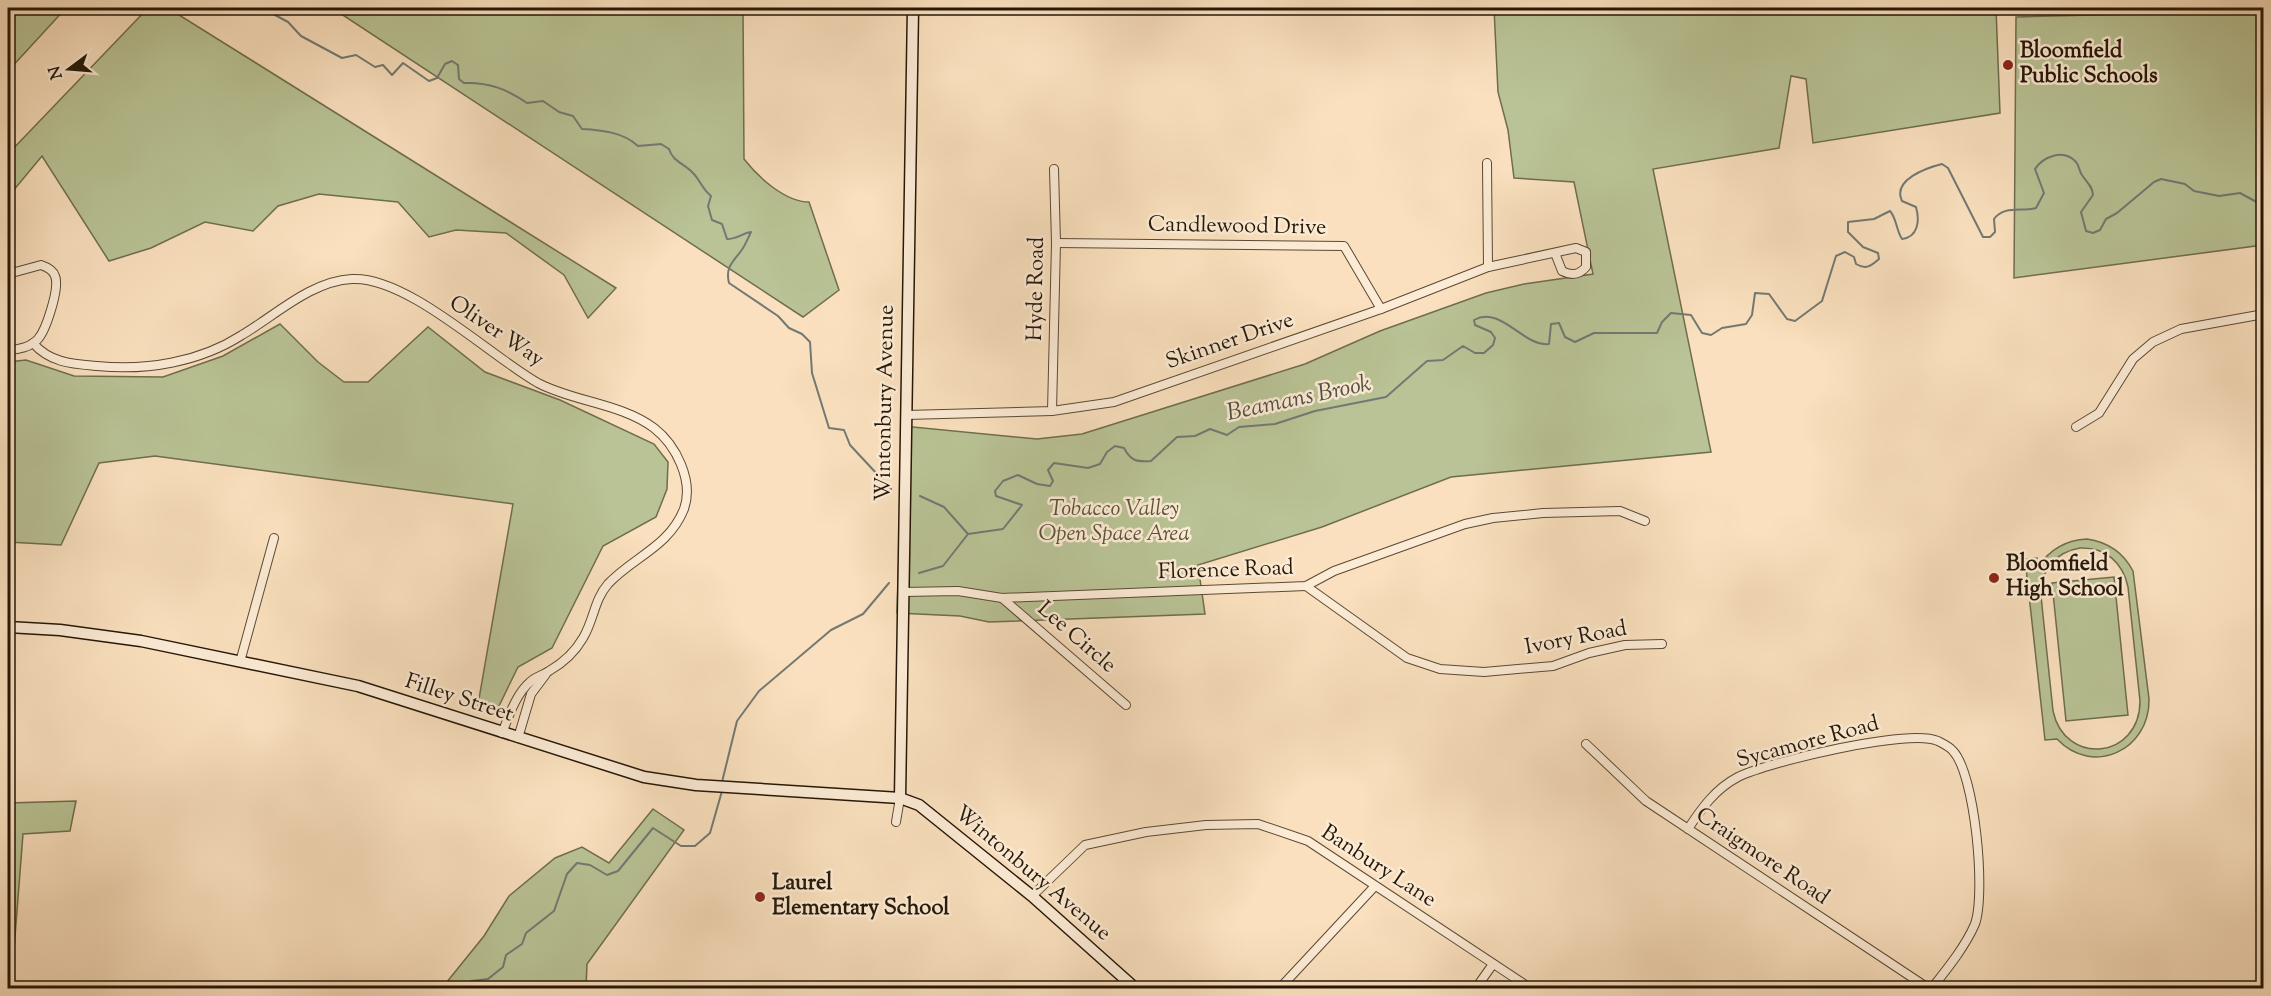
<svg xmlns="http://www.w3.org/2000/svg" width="2271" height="996" viewBox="0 0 2271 996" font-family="'Sorts Mill Goudy',serif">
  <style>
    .green { fill: #b9c395; stroke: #6f6d4e; stroke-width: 1.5; fill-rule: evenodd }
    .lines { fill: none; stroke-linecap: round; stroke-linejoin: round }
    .stream { stroke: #727974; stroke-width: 2 }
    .street-casing { stroke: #5a4935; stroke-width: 10 }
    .secondary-casing { stroke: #251707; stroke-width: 13 }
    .street { stroke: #fcebd5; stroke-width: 8 }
    .secondary { stroke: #fcebd5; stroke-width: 10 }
    .poi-dot { fill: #8f2418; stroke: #fcebd5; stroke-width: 2 }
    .labels { text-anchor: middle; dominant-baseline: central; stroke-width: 5; stroke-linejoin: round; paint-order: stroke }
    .poi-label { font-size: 22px; font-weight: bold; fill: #251707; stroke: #fcebd5; text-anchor: start }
    .street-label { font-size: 22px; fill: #251707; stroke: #fcebd5 }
    .park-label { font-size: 22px; font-style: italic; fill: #595339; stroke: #fcebd5 }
    .water-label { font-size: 24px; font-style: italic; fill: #525047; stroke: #fcebd5 }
  </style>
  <rect width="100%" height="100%" fill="#fae0be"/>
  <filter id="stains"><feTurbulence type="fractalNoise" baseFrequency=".00333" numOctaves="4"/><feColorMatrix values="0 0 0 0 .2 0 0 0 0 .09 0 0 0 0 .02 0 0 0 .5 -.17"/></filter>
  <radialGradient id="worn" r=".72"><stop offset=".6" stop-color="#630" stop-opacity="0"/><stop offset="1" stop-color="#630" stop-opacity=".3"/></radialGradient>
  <!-- green -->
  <g class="green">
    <polygon points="8,8 66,8 8,71"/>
    <polygon points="148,8 168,8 616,288 588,318 564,275 506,233 456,230 429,237 398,202 319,194 278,206 253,231 205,222 151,248 109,261 42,156 8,197 8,154"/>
    <path d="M332 8H743L744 159C758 177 785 202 809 202L839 290 803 317Z"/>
    <polygon points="1494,8 1996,8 2000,113 1813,143 1806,79 1791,76 1779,148 1653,169 1711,452 1451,477 1322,527 1198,565 1205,614 989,622 960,616 897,613 903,426 1037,439 1082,434 1305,364 1380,331 1486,293 1524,284 1593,274 1574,182 1514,178 1508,130 1498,92"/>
    <polygon points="2263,11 2263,245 2014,278 2016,17"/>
    <polygon points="280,324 318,362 344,382 368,382 428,327 485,372 560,400 654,444 668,462 667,489 656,517 603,546 552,648 518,667 494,716 477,710 513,504 155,456 99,463 61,545 8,542 8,362 26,360 74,376 163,377 223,356"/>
    <path d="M2087 539C2108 542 2123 552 2133 571L2149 699C2150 750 2093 777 2057 739L2045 740 2025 559 2037 558 2038 567C2050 549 2066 540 2087 539ZM2080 548C2106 547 2123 563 2128 587L2140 701C2140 759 2065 767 2053 711L2041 596C2040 571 2055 552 2080 548Z"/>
    <polygon points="2114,577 2128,715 2066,721 2052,583"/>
    <polygon points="76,801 70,831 23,834 11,988 8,988 8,803"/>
    <polygon points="653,809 684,830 587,964 586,988 442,988 484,936 509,896 555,858 582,847 609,863"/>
  </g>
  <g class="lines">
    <!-- stream -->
    <g class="stream">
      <path d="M262 8 288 22 301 36 342 58 356 55 375 67 383 65 392 75 403 63 429 81 437 78 445 64 452 61 458 65 459 79 464 83C488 82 507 89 527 103L543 101 559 112 573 116 582 129C601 130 623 132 638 146L661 144 669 149C673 162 684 163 693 173 700 180 702 189 711 196L708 206 712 220 722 224 727 239C738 239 742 233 751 232 748 238 745 246 741 251 733 262 725 267 729 283L778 316 789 328 802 334 810 342 812 373 829 428 844 430 850 445 891 489"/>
      <polyline points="920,496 944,507 968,534"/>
      <path d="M919 573 943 566 968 534 1003 529 1022 505 996 496 995 491 1003 481 1018 475 1037 484 1050 486 1053 481 1048 470 1054 463 1088 468 1100 464 1107 452 1115 446 1124 448C1131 461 1136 462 1151 461L1177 437 1195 436 1210 429 1227 435 1239 427 1275 424 1315 411 1386 397 1427 361 1443 360 1463 346 1475 353H1484L1493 345 1495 338 1491 332 1475 325 1474 320C1501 305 1523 347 1549 344L1551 324 1559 323 1565 337 1575 342 1594 333H1657L1662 322 1671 313 1691 315 1702 333 1711 335 1722 328 1746 324 1752 315 1755 293 1769 294 1787 319 1795 321 1822 301 1836 256 1845 252 1854 257 1856 264C1866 270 1871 266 1879 259L1878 253 1863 247 1848 232V222L1874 219 1890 211C1897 219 1896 230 1902 239 1918 237 1920 221 1916 207L1902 201C1892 180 1926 168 1942 164L1948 168 1983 237H1990L1995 232 1994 219C2004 205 2022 212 2036 208L2044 193 2035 169C2043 157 2063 148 2076 162 2079 165 2079 171 2082 175 2087 183 2092 185 2093 195L2081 212 2086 231 2093 233 2100 230 2106 219 2117 213 2154 182 2161 179 2185 184 2194 191 2219 196 2240 193 2264 206"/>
      <polyline points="722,782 737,721 759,691 831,630 863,614 889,583"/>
      <polyline points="472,988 471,981 488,979 503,967 506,955 522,944 526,933 554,911 567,874 577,863 590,865 607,875 618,871 653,828 681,846 695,846 710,833 722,791"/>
    </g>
    <!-- street casing -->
    <g class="street-casing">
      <g id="street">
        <polyline points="1487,163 1488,267"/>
        <polyline points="1056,243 1344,246 1381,309"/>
        <path d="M8 274 41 265C47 267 53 270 55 276 60 288 46 330 38 339 31 347 17 350 8 350"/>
        <path d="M33 343C50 363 73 364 97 366 147 371 200 362 242 335 276 315 311 281 352 279 407 276 489 355 538 383 574 402 620 403 654 428 676 445 694 481 684 509 669 547 633 557 608 584 594 600 594 620 583 638 575 652 563 663 549 671 543 675 535 677 530 682 516 694 509 716 502 733"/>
        <polyline points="1052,411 1056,243 1054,169"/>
        <path d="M906 415 1052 411 1114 402 1381 309 1488 267 1576 248 1586 252V267C1579 275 1572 276 1562 271L1555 253"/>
        <polyline points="2076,427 2099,413 2133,359 2153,342 2181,329 2264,314"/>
        <polyline points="1306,586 1407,658 1440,669 1484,672 1553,666 1589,653 1625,645 1662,644"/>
        <polyline points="903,592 958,591 1002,598 1306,586 1334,571 1465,524 1493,518 1543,513 1620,511 1645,521"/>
        <polyline points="1002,598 1126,705"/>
        <polyline points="240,662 274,538"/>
        <polyline points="518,738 531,694 546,674"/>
        <polyline points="1586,744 1646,801 1928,988"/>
        <polyline points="896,822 900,798"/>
        <path d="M1688 829C1701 809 1715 789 1738 777 1768 762 1909 728 1938 741 1942 743 1950 747 1953 751 1975 774 1986 893 1975 924 1965 947 1947 969 1932 988"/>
        <polyline points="1032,896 1085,845 1146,832 1206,825 1258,824 1308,841 1530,988"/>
        <polyline points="1280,988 1375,886"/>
        <polyline points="1476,988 1493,964"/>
      </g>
    </g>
    <!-- secondary casing -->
    <g class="secondary-casing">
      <g id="secondary">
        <polyline points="8,627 60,630 141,641 358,686 644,777 696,785 900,798 919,805 1032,896 1135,988"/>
        <polyline points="900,798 913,8"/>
      </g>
    </g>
    <!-- street -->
    <use href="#street" class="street"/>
    <!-- secondary -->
    <use href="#secondary" class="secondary"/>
  </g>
  <!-- markers -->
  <g class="poi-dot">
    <circle cx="2008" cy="65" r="6"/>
    <circle cx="1994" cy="578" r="6"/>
    <circle cx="760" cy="897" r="6"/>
  </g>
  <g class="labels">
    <!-- poi labels -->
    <g class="poi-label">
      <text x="2020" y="52">Bloomfield<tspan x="2020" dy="25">Public Schools</tspan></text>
      <text x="2006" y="565">Bloomfield<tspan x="2006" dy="25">High School</tspan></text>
      <text x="772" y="884">Laurel<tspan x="772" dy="25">Elementary School</tspan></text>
    </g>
    <!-- street labels -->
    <g class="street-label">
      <text transform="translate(1237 227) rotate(1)">Candlewood Drive</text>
      <text transform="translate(1037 289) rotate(-89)">Hyde Road</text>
      <text transform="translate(496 332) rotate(34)">Oliver Way</text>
      <text transform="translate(1230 342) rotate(-19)">Skinner Drive</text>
      <text transform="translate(886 403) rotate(-89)">Wintonbury Avenue</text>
      <text transform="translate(1226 571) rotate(-2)">Florence Road</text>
      <text transform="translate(1076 638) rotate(41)">Lee Circle</text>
      <text transform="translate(1576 639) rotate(-11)">Ivory Road</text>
      <text transform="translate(459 699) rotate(18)">Filley Street</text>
      <text transform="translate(1808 743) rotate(-15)">Sycamore Road</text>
      <text transform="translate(1762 857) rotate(34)">Craigmore Road</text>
      <text transform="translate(1378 867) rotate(33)">Banbury Lane</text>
      <text transform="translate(1032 874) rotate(40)">Wintonbury Avenue</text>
    </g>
    <!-- park labels -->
    <g class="park-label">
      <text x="1114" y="510">Tobacco Valley<tspan x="1114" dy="25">Open Space Area</tspan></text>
    </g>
    <!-- water labels -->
    <g class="water-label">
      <text transform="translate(1299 399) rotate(-12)">Beamans Brook</text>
    </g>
  </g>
  <!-- margin -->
  <rect width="2271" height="996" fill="none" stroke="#fae0be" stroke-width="30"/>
  <rect x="9" y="9" width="2253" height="978" fill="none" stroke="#251707" stroke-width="3"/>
  <rect x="15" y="15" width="2241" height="966" fill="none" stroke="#251707" stroke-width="1.5"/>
  <!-- north arrow -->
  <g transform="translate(69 69) rotate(254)" stroke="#fcebd5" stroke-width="4.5" paint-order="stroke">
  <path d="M0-4.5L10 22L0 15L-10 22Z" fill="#251707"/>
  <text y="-9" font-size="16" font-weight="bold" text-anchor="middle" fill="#251707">N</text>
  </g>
  <rect width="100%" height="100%" filter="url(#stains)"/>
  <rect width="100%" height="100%" fill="url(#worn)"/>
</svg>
